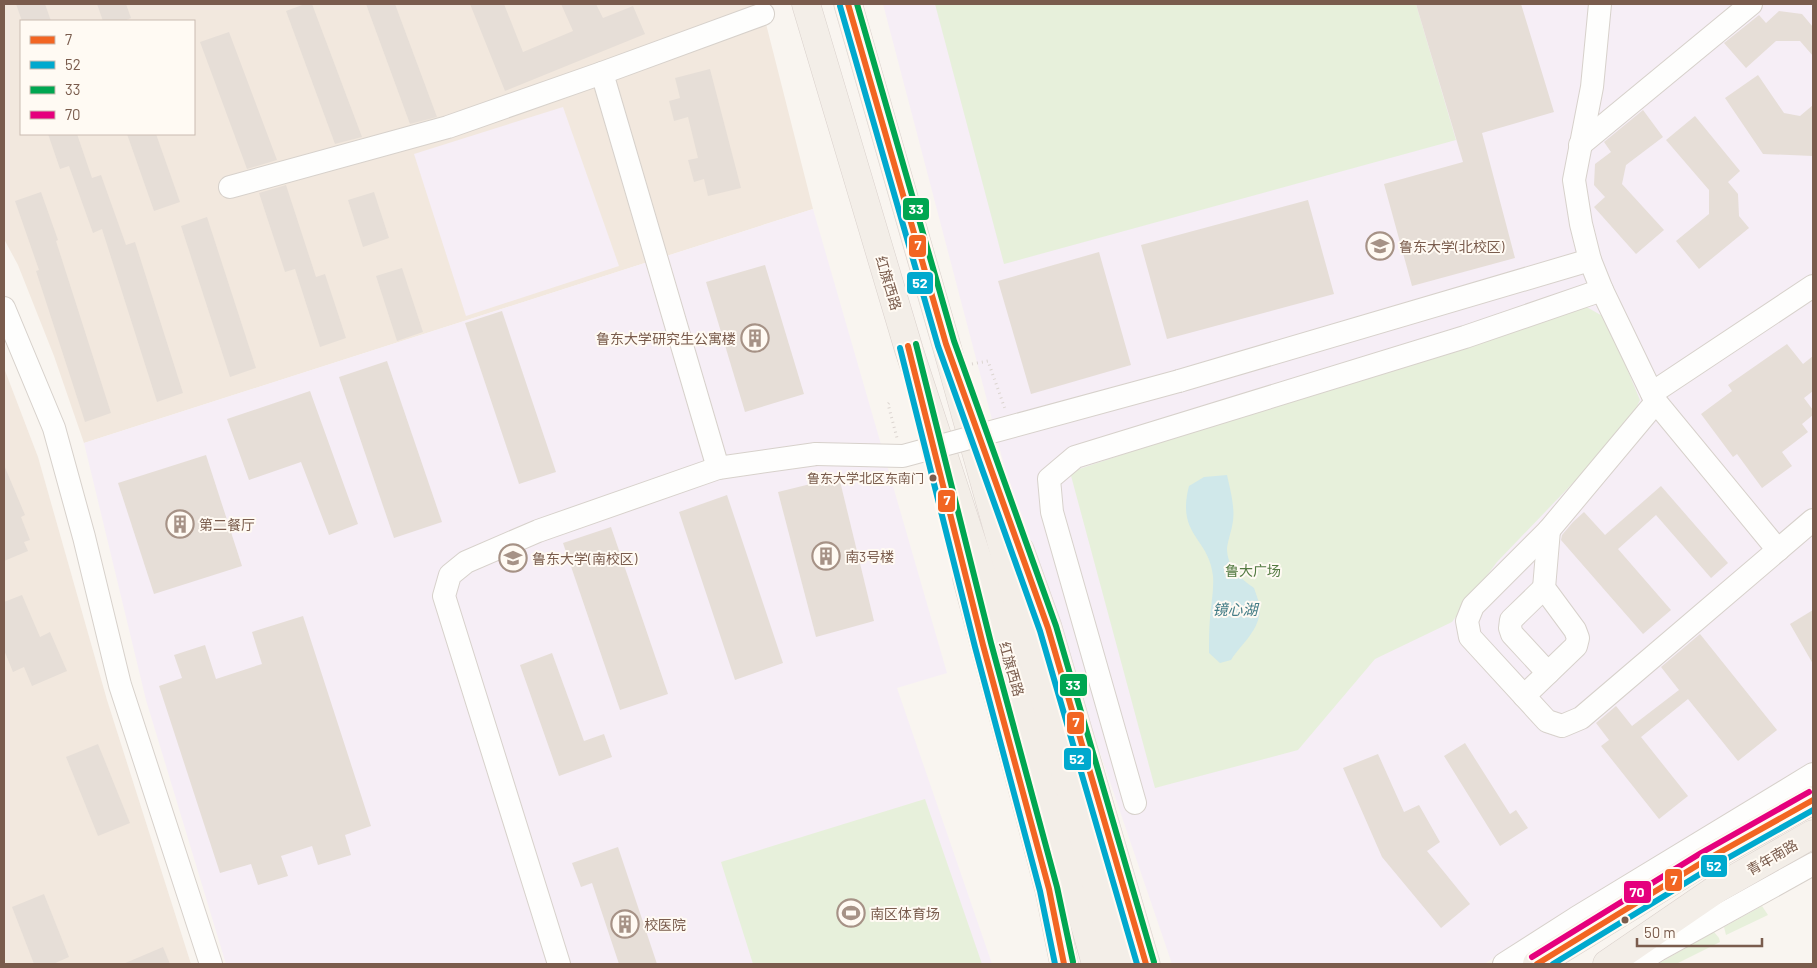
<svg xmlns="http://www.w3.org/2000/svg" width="1817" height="968" viewBox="0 0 1817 968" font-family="Barlow,'Noto Sans SC',sans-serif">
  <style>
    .residential { fill: #f2e8de; fill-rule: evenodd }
    .education { fill: #f6eef6 }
    .green { fill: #e7f0db }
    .water { fill: #d0e8ea }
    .building { fill: #e6ded7 }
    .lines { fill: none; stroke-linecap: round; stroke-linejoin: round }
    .minor-casing { stroke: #d7d1cb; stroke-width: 24 }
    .major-casing { stroke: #dad1cc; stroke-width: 29 }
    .path { stroke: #dcd5d0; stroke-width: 3; stroke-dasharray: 1 4; stroke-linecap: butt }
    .minor { stroke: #fefefd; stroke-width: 22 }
    .major { stroke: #f3eee8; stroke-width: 28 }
    .minor-bridge-casing { stroke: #d7d1cb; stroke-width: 24; stroke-linecap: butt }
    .minor-bridge { stroke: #fefefd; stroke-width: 22 }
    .bus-1-casing { stroke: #fffaf3; stroke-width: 10 }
    .bus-2-casing { stroke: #fffaf3; stroke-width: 10 }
    .bus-3-casing { stroke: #fffaf3; stroke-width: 10 }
    .bus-4-casing { stroke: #fffaf3; stroke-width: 10 }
    .bus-1 { stroke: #f26522; stroke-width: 6 }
    .bus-2 { stroke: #00a9ce; stroke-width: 6 }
    .bus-3 { stroke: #00a651; stroke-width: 6 }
    .bus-4 { stroke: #e5007d; stroke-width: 6 }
    .bus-dot { fill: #7a5c4d; stroke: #fffaf3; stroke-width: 2 }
    .labels { text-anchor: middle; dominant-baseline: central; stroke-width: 4; stroke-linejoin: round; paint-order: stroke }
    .bus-label { font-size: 13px; fill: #7a5c4d; stroke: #fffaf3; text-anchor: end }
    .poi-label { font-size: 14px; fill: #7a5c4d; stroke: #fffaf3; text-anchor: start }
    .street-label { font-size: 14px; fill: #7a5c4d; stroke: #fffaf3 }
    .park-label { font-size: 14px; fill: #537a41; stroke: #fffaf3 }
    .water-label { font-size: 15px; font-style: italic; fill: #437c86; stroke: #fffaf3 }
    .line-badge { stroke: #fffaf3; stroke-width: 2 }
    .badge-label { font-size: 14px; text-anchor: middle; font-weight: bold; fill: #fff }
  </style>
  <rect width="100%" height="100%" fill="#f9f5f0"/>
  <!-- residential -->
  <g class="residential">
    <path d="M4 4H761L813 209 84 443 54 356 18 265 4 239ZM21 21H194V134H21Z"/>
    <polygon points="4,368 38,457 107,700 191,964 4,964"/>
  </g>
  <!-- education -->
  <g class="education">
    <polygon points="883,4 1813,4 1813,766 1636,868 1484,964 1172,964 1010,488"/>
    <polygon points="563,107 619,266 466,316 414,154"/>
    <polygon points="813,209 947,673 897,688 992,964 226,964 146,700 84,443"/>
  </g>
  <!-- green -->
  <g class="green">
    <polygon points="935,4 1416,4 1456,140 1004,264"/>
    <polygon points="1583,305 1606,318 1640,400 1632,417 1596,459 1497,562 1452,622 1375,659 1298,750 1155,788 1070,472 1567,307"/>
    <polygon points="925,799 982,964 753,964 721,862"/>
    <polygon points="1762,906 1768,915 1726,935 1724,927"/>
    <polygon points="1714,932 1719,938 1720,942 1676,964 1658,964"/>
  </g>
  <!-- water -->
  <path class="water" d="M1227 475C1230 489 1235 506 1233 521 1232 530 1228 539 1227 548 1227 567 1240 578 1254 588 1256 594 1259 601 1260 608 1260 630 1242 643 1231 660L1220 663 1209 653C1209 641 1209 630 1210 618 1211 605 1214 590 1213 576 1209 537 1176 536 1189 486L1204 477Z"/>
  <!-- building -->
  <g class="building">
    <polygon points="16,4 45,4 51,21 22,21"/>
    <polygon points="97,4 126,4 131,18 124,21 103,21"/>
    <polygon points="305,4 312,4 362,137 335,144 286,11"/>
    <polygon points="366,4 395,4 437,117 410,124"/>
    <polygon points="470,4 504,4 523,52 573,31 561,4 596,4 603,18 633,6 645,34 505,91"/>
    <polygon points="1416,4 1521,4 1554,112 1482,133 1515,258 1412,286 1384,184 1463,162"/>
    <polygon points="1779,11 1802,14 1813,27 1813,56 1800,41 1776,41 1746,68 1724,43 1759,15 1766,23"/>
    <polygon points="229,32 277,160 247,169 200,42"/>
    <polygon points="710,69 741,188 708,196 704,179 694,182 688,160 698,158 688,117 674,121 669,101 680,98 675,78"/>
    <polygon points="1758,75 1784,113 1800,116 1813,105 1813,156 1763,154 1725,98"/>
    <polygon points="1643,110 1663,137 1626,165 1622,184 1664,230 1636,254 1594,207 1605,197 1594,185 1595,164 1611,152 1604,142"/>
    <polygon points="1695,116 1740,171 1728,182 1738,194 1739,216 1749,228 1699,269 1676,241 1709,214 1709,190 1666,140"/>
    <polygon points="48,134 77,134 92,178 101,175 126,245 135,242 183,393 157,402 102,229 93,233 69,166 60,169"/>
    <polygon points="127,134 156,134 180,202 154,211"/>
    <polygon points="286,185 316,277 325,274 346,338 320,347 295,269 285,272 259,193"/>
    <polygon points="41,192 58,240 56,241 111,413 85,422 36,271 39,270 15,201"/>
    <polygon points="374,192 389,238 363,247 348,200"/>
    <polygon points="1308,200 1334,294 1167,339 1141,245"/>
    <polygon points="207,217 256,368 230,377 181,226"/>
    <polygon points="1099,252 1131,365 1031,394 998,281"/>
    <polygon points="765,265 804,394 745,412 706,282"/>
    <polygon points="402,268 423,332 397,341 376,276"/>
    <polygon points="502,311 556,472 519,484 465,323"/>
    <polygon points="1787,344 1803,364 1813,356 1813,391 1804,398 1813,410 1813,415 1802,424 1808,432 1782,452 1792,466 1762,488 1737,454 1733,457 1701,414 1732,391 1728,385"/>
    <polygon points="387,361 442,522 394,538 339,377"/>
    <polygon points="310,391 358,524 329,535 301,462 249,480 227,419"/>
    <polygon points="206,455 242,566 154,594 118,483"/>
    <polygon points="4,465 25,515 21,517 30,540 24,542 28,551 4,561"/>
    <polygon points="839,477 874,621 816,637 778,492"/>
    <polygon points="1661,486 1728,563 1711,578 1656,515 1618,549 1671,610 1643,634 1561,540 1562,535 1573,522 1584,512 1605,535"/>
    <polygon points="727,495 783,663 735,680 679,512"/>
    <polygon points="611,527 668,694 620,710 563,543"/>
    <polygon points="22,595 40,637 50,632 67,671 32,686 24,667 13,672 4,650 4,602"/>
    <polygon points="1813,610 1813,664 1790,624"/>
    <polygon points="303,616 371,826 345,835 351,855 318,865 312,846 281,856 288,876 258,885 251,864 220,873 159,686 182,678 174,655 205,645 216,679 262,664 252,632"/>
    <polygon points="1700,634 1777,730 1738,761 1688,699 1641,737 1688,796 1659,819 1601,746 1609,740 1596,723 1616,706 1632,726 1679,690 1661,667"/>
    <polygon points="552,653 584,741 604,734 612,757 559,776 520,665"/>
    <polygon points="1465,743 1510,814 1516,810 1528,828 1500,846 1444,756"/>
    <polygon points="98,744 130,823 98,836 66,757"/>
    <polygon points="1378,754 1404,812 1419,805 1440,842 1427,851 1470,904 1441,928 1382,857 1343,768"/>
    <polygon points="618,847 657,964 619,964 592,883 581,887 572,863"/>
    <polygon points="44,894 69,957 53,964 34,964 12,907"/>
    <polygon points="163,947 170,964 123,964"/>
  </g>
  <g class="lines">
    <!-- minor casing -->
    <g class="minor-casing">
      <g id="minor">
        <polyline points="1600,4 1592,87 1574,180 1581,224 1590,260 1602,290 1656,402 1778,550"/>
        <polyline points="602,73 718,468"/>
        <polyline points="1580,145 1751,4"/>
        <polyline points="230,187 448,127 602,73 763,14"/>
        <polyline points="4,308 54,428 84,537 120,685 211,964"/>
        <polyline points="1179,381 1590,260"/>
        <polyline points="1652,393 1813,286"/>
        <polyline points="1656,402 1549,530 1473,606 1467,621 1470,637 1547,721 1562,726 1581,718 1813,520"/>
        <polyline points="1544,588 1511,620 1510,628 1512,634 1548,673"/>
        <polyline points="1524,696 1576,646 1578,638 1575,630 1544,588 1549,530"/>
        <polyline points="1135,803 1052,512 1049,479 1075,457 1465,337 1602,290"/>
        <polyline points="559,964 444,596 450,575 466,562 538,531 718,468 816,454"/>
        <polyline points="1504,964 1576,918 1813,774"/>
        <polyline points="1636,964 1658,950 1813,864"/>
      </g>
    </g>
    <!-- major casing -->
    <g class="major-casing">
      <g id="major">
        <polyline points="806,4 909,350 1005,643 1096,964"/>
        <polyline points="848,4 946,344 1119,964"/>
        <polyline points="1020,550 1048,628 1146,964"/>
        <polyline points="967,579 1049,889 1064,964"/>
        <polyline points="1537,964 1706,860 1813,800"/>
        <polyline points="1607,964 1718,888 1813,834"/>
      </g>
    </g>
    <!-- path -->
    <g class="path">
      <polyline points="972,364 988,361 1005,409"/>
      <polyline points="889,403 888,404 897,438"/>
    </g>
    <!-- minor -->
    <use href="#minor" class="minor"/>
    <!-- major -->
    <use href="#major" class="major"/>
    <!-- minor-bridge casing -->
    <g class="minor-bridge-casing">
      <polyline id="minor-bridge" points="816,454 903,456 1179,381"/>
    </g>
    <!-- minor-bridge -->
    <use href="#minor-bridge" class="minor-bridge"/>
    <!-- bus-1 casing -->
    <g class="bus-1-casing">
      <g id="bus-1">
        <polyline points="848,4 946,344 1048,628 1146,964"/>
        <polyline points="908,346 983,645 1049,889 1064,964"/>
        <polyline points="1537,964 1706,860 1813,800"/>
      </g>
    </g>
    <!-- bus-2 casing -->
    <g class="bus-2-casing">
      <g id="bus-2">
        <polyline points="840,6 938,346 1040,631 1137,964"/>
        <polyline points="900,348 975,647 1040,891 1055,964"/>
        <polyline points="1553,964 1710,868 1813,810"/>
      </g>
    </g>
    <!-- bus-3 casing -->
    <g class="bus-3-casing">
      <g id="bus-3">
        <polyline points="857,4 954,341 1056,626 1154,962"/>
        <polyline points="916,344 991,643 1057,887 1073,962"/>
      </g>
    </g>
    <!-- bus-4 casing -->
    <g class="bus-4-casing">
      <polyline id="bus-4" points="1532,957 1701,853 1809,792"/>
    </g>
    <!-- bus-1 -->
    <use href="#bus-1" class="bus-1"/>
    <!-- bus-2 -->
    <use href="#bus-2" class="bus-2"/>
    <!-- bus-3 -->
    <use href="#bus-3" class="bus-3"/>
    <!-- bus-4 -->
    <use href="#bus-4" class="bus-4"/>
  </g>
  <!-- icons -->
  <defs>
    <g id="university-ring" transform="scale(1.4375)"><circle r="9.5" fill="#fffaf3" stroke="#a69286" stroke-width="1.5"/><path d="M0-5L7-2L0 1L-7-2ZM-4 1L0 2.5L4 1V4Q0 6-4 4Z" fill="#a69286"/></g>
    <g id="building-ring" transform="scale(1.4375)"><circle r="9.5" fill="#fffaf3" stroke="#a69286" stroke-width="1.5"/><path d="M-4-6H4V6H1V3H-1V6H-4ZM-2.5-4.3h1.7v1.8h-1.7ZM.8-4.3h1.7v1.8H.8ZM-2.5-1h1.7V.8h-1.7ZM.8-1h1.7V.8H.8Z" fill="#a69286"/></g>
    <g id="stadium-ring" transform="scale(1.4375)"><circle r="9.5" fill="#fffaf3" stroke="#a69286" stroke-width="1.5"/><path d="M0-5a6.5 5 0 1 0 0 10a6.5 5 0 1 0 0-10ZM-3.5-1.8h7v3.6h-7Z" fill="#a69286"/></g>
  </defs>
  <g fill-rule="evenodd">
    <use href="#university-ring" x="1380" y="246"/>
    <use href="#building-ring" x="755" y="338"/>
    <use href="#building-ring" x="180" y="524"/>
    <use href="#building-ring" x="826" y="556"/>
    <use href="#university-ring" x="513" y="558"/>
    <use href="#stadium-ring" x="851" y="913"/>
    <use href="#building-ring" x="625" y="924"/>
  </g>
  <!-- markers -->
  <g class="bus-dot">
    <circle cx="933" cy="478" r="4.5"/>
    <circle cx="1625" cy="920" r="4.5"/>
  </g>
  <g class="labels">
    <!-- bus labels -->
    <g class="bus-label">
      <text x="924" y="478">鲁东大学北区东南门</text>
    </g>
    <!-- poi labels -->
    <g class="poi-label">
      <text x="1399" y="246">鲁东大学(北校区)</text>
      <text x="736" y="338" text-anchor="end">鲁东大学研究生公寓楼</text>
      <text x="199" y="524">第二餐厅</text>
      <text x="845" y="556">南3号楼</text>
      <text x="532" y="558">鲁东大学(南校区)</text>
      <text x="870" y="913">南区体育场</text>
      <text x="644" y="924">校医院</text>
    </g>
    <!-- street labels -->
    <g class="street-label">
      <text transform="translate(889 283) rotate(73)">红旗西路</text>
      <text transform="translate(1012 669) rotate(74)">红旗西路</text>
      <text transform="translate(1772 857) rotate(-30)">青年南路</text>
    </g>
    <!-- park labels -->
    <g class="park-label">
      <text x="1253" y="570">鲁大广场</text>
    </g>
    <!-- water labels -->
    <g class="water-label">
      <text x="1235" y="609">镜心湖</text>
    </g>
  </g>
  <g class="line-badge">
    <rect x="902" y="197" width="28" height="24" rx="5" fill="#00a651"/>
    <rect x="908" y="234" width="19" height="24" rx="5" fill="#f26522"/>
    <rect x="906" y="271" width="28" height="24" rx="5" fill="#00a9ce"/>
    <rect x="937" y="489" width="19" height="24" rx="5" fill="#f26522"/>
    <rect x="1059" y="673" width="29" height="24" rx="5" fill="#00a651"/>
    <rect x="1066" y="711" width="19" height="24" rx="5" fill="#f26522"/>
    <rect x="1063" y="747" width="29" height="24" rx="5" fill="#00a9ce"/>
    <rect x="1700" y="854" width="28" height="24" rx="5" fill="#00a9ce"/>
    <rect x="1664" y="868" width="19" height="24" rx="5" fill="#f26522"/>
    <rect x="1623" y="880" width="29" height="24" rx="5" fill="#e5007d"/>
  </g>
  <g class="badge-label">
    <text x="916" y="214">33</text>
    <text x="918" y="250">7</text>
    <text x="920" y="288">52</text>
    <text x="947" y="505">7</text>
    <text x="1073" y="690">33</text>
    <text x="1076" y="727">7</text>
    <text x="1077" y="764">52</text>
    <text x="1714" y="871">52</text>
    <text x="1674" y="885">7</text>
    <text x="1637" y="897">70</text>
  </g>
  <!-- border -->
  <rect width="1817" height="968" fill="none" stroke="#7a5c4d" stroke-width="10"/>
  <!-- legend -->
  <rect x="20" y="20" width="175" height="115" fill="#fffaf3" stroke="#cabbb1"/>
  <rect x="30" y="36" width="25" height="8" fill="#f26522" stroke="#cabbb1"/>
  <text x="65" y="45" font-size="15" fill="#7a5c4d">7</text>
  <rect x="30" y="61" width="25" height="8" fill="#00a9ce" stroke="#cabbb1"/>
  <text x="65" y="70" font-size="15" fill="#7a5c4d">52</text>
  <rect x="30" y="86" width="25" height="8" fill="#00a651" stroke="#cabbb1"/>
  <text x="65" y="95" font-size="15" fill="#7a5c4d">33</text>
  <rect x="30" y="111" width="25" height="8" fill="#e5007d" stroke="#cabbb1"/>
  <text x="65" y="120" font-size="15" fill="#7a5c4d">70</text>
  <!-- scale -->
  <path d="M1637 938v8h125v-8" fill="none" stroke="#7a5c4d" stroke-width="2.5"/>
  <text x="1644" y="938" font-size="15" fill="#7a5c4d" stroke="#fffaf3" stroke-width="4" paint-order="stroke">50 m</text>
</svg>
